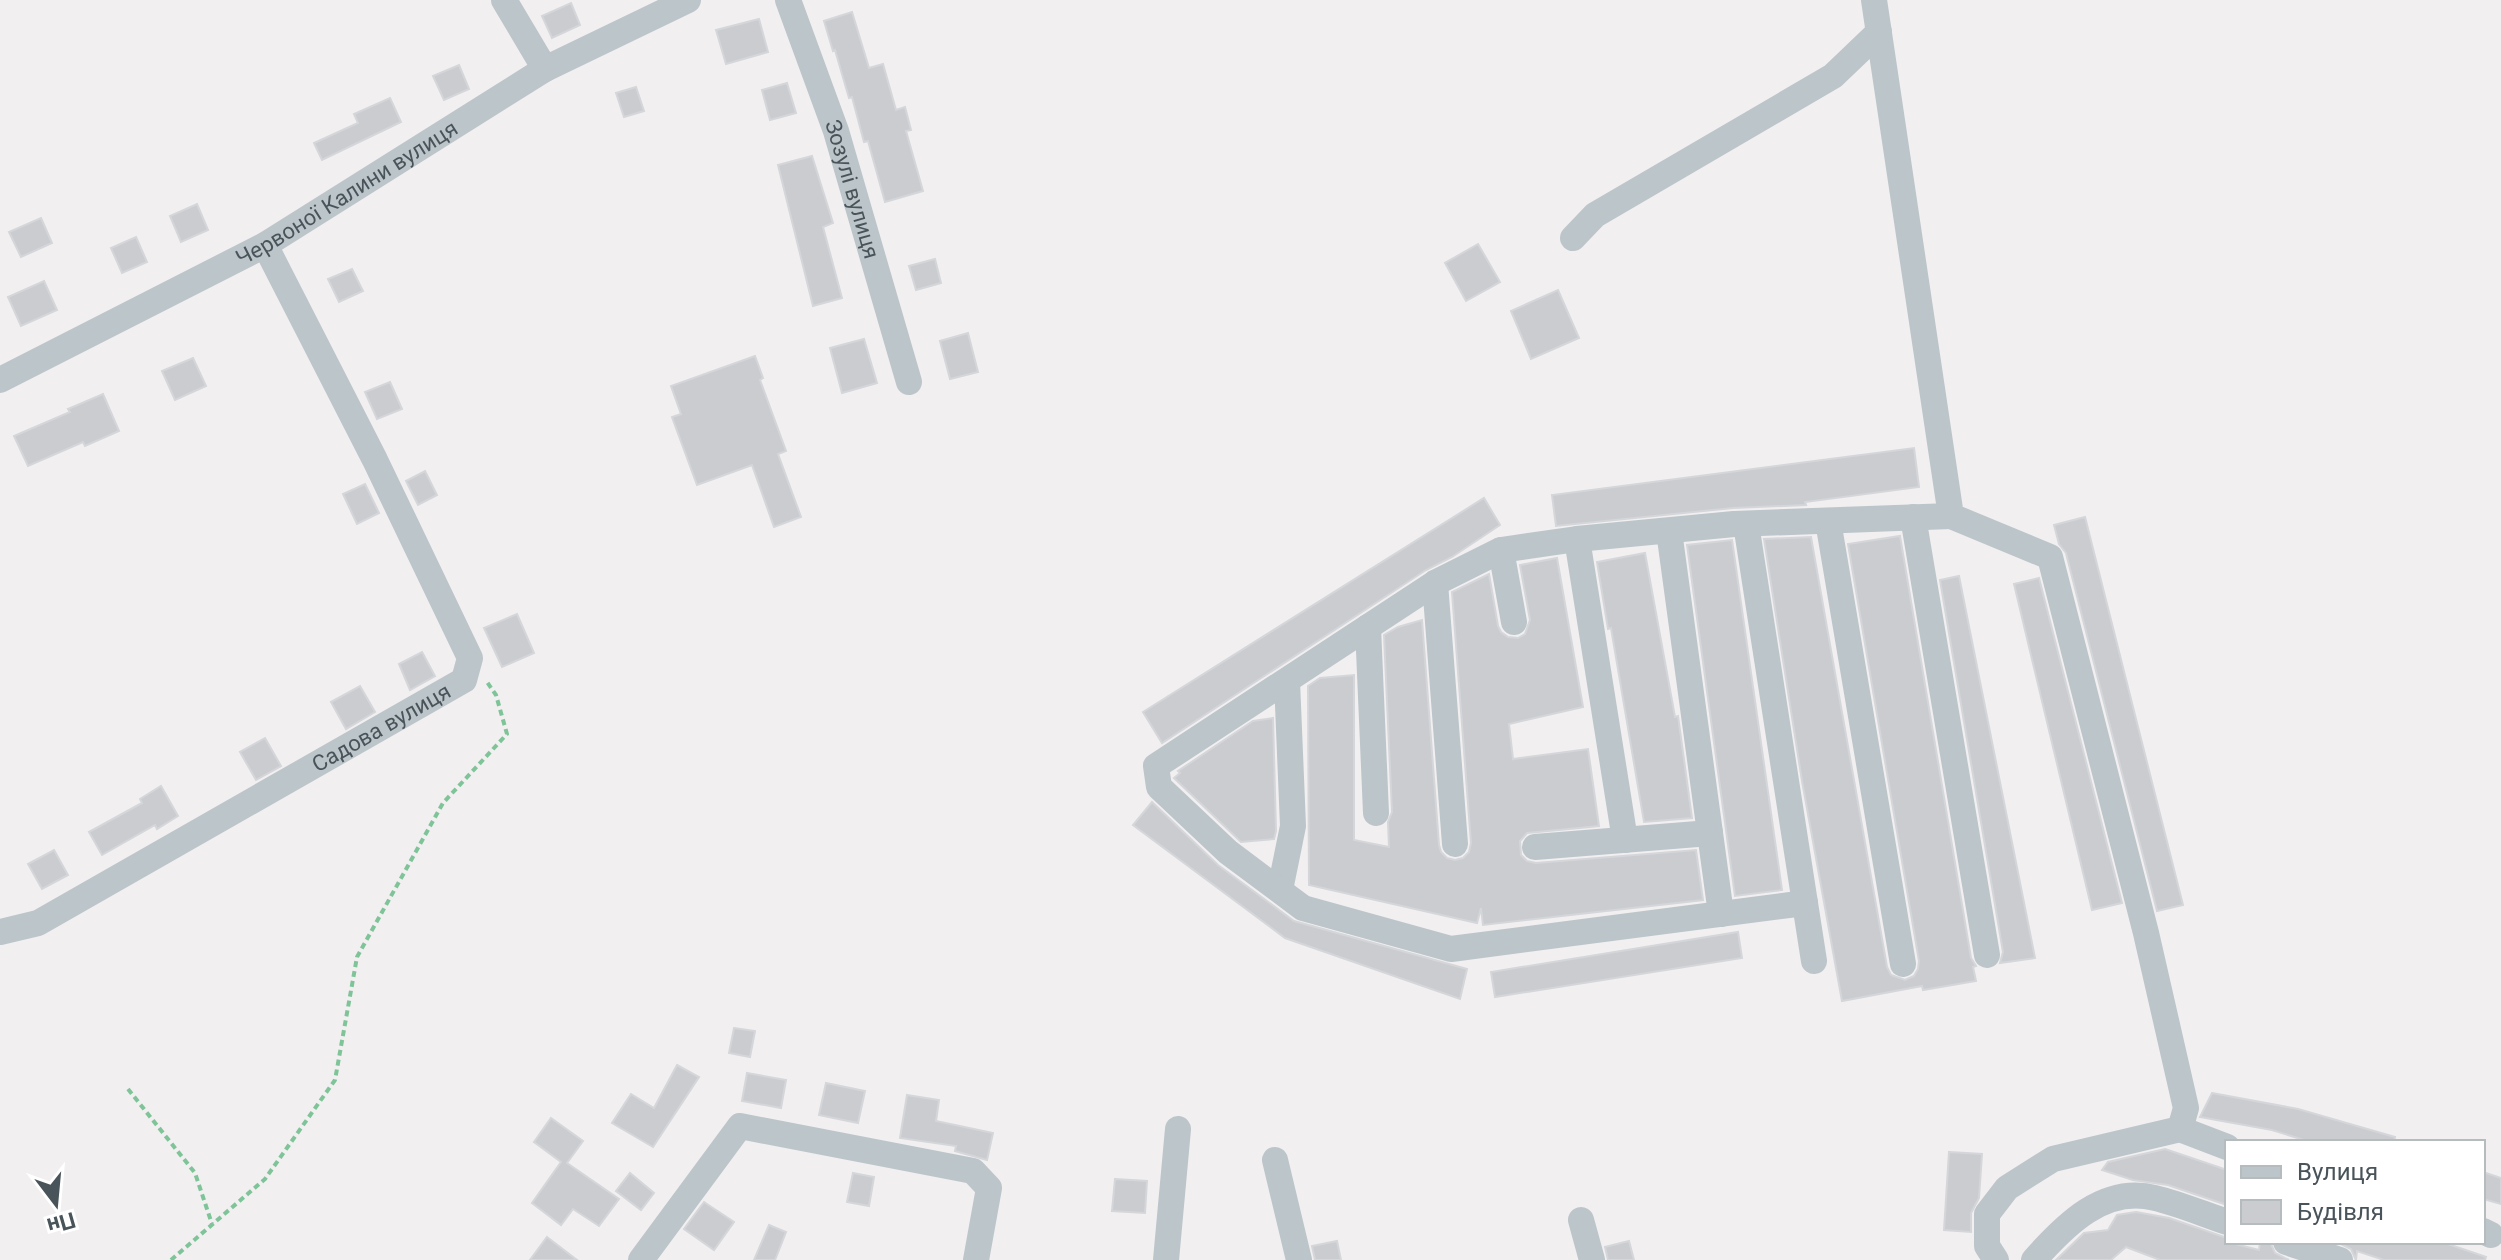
<svg xmlns="http://www.w3.org/2000/svg" width="2501" height="1260" viewBox="0 0 2501 1260" font-family="Roboto,sans-serif">
  <style>
    .building { fill: #caccd0; stroke: #d4d6da; stroke-width: 2 }
    .lines { fill: none; stroke-linecap: round; stroke-linejoin: round }
    .path { stroke: #7fc499; stroke-width: 4; stroke-dasharray: 6 4; stroke-linecap: butt }
    .minor { stroke: #bcc5ca; stroke-width: 26 }
    .labels { text-anchor: middle; dominant-baseline: central; stroke-width: 6; stroke-linejoin: round; paint-order: stroke }
    .street-label { font-size: 22px; fill: #49545a; stroke: #fff }
  </style>
  <rect width="100%" height="100%" fill="#f1eff0"/>
  <!-- building -->
  <g class="building">
    <polygon points="571,3 580,25 552,38 542,16"/>
    <polygon points="852,12 869,68 883,64 896,110 905,107 911,130 906,131 923,191 885,202 868,141 864,142 852,97 849,98 835,50 833,51 824,21"/>
    <polygon points="759,19 768,52 726,64 716,30"/>
    <polygon points="459,65 469,89 444,100 433,76"/>
    <polygon points="787,83 796,113 770,120 762,90"/>
    <polygon points="636,87 644,111 624,117 616,93"/>
    <polygon points="390,98 401,122 322,160 314,143 358,123 354,114"/>
    <polygon points="812,156 833,223 823,227 842,298 813,306 778,165"/>
    <polygon points="197,204 208,230 181,242 170,216"/>
    <polygon points="41,218 52,243 21,257 9,232"/>
    <polygon points="136,237 147,262 122,273 111,248"/>
    <polygon points="1478,244 1500,282 1466,301 1445,263"/>
    <polygon points="935,259 941,283 916,290 909,266"/>
    <polygon points="352,269 363,291 339,302 328,279"/>
    <polygon points="44,281 57,310 21,326 8,297"/>
    <polygon points="1558,290 1579,338 1531,359 1511,311"/>
    <polygon points="968,333 978,372 950,379 940,341"/>
    <polygon points="864,339 877,383 842,393 830,348"/>
    <polygon points="755,356 763,378 760,380 786,451 778,454 801,517 774,527 752,465 697,485 672,417 681,414 671,386"/>
    <polygon points="193,358 206,386 175,400 162,371"/>
    <polygon points="390,382 402,409 377,419 365,392"/>
    <polygon points="103,394 119,431 85,446 83,442 28,466 14,436 70,412 68,409"/>
    <polygon points="1914,448 1919,487 1805,502 1806,505 1733,508 1556,526 1552,495"/>
    <polygon points="425,471 437,495 418,505 406,481"/>
    <polygon points="365,484 379,513 357,524 343,494"/>
    <polygon points="1484,498 1500,525 1452,557 1426,570 1162,743 1143,712"/>
    <polygon points="2085,517 2183,905 2157,911 2066,553 2059,544 2054,525"/>
    <polygon points="1900,536 1971,958 1976,966 1973,967 1976,981 1923,990 1922,986 1842,1001 1802,781 1764,539 1811,537 1887,967 1891,975 1905,980 1914,976 1918,969 1919,961 1848,544"/>
    <polygon points="1732,540 1782,890 1735,896 1687,545"/>
    <polygon points="1645,553 1675,717 1678,716 1692,818 1644,822 1611,628 1608,629 1597,562"/>
    <polygon points="1557,558 1583,707 1509,724 1513,759 1588,749 1599,826 1527,833 1520,841 1521,855 1527,861 1536,863 1696,850 1703,900 1483,925 1481,908 1477,923 1309,885 1308,686 1320,678 1354,675 1354,840 1389,847 1388,822 1392,812 1384,635 1398,627 1422,620 1439,845 1441,852 1447,858 1455,860 1463,858 1469,852 1471,843 1452,592 1489,574 1498,626 1501,632 1508,637 1518,638 1525,634 1530,620 1520,565"/>
    <polygon points="1959,576 2035,958 2000,963 2003,952 1940,580"/>
    <polygon points="2039,578 2122,903 2092,910 2014,584"/>
    <polygon points="517,614 534,653 502,667 484,628"/>
    <polygon points="422,652 435,676 410,690 399,664"/>
    <polygon points="360,686 375,712 346,729 331,702"/>
    <polygon points="1273,718 1276,831 1274,839 1241,842 1174,778 1180,773 1178,771 1253,721"/>
    <polygon points="265,738 281,766 256,780 240,752"/>
    <polygon points="161,786 178,816 157,829 155,825 102,855 89,832 142,803 140,799"/>
    <polygon points="1152,802 1218,865 1294,921 1467,969 1460,999 1285,938 1133,825"/>
    <polygon points="54,850 68,875 42,889 28,864"/>
    <polygon points="1738,932 1742,958 1495,997 1491,972"/>
    <polygon points="734,1028 755,1031 750,1057 729,1053"/>
    <polygon points="677,1065 699,1077 653,1147 612,1123 631,1094 654,1108"/>
    <polygon points="747,1073 786,1080 781,1108 742,1101"/>
    <polygon points="826,1083 865,1091 858,1123 819,1115"/>
    <polygon points="2212,1093 2298,1109 2395,1137 2394,1142 2310,1142 2272,1130 2200,1117"/>
    <polygon points="907,1095 939,1100 936,1121 993,1133 987,1160 955,1151 956,1146 900,1138"/>
    <polygon points="551,1118 583,1141 567,1163 619,1199 599,1226 573,1209 561,1225 532,1203 561,1162 534,1142"/>
    <polygon points="2165,1149 2227,1170 2227,1205 2168,1185 2133,1180 2102,1170 2108,1162"/>
    <polygon points="1949,1152 1982,1154 1979,1198 1971,1213 1971,1232 1944,1230"/>
    <polygon points="2483,1172 2501,1178 2501,1204 2483,1199"/>
    <polygon points="630,1173 654,1193 641,1210 616,1191"/>
    <polygon points="853,1173 874,1177 869,1206 847,1202"/>
    <polygon points="1115,1179 1147,1181 1145,1213 1112,1211"/>
    <polygon points="704,1202 734,1222 714,1250 684,1229"/>
    <polygon points="2136,1212 2169,1218 2227,1238 2227,1242 2259,1250 2260,1242 2270,1242 2275,1253 2289,1260 2160,1260 2126,1247 2111,1260 2056,1260 2084,1233 2108,1230 2117,1215"/>
    <polygon points="769,1225 786,1232 775,1260 754,1260"/>
    <polygon points="547,1237 577,1260 530,1260"/>
    <polygon points="1337,1241 1341,1260 1315,1260 1312,1246"/>
    <polygon points="1629,1241 1634,1260 1608,1260 1605,1247"/>
    <polygon points="2337,1242 2442,1242 2486,1257 2485,1260 2384,1260 2357,1251 2356,1260 2351,1249"/>
  </g>
  <g class="lines">
    <!-- path -->
    <g class="path">
      <polyline points="128,1089 195,1173 212,1224"/>
      <polyline points="171,1260 265,1179 335,1080 357,957 443,803 507,734 496,695 487,682"/>
    </g>
    <!-- minor -->
    <g class="minor">
      <polyline points="504,0 545,69"/>
      <path id="s1" d="M788 0 836 131 909 382"/>
      <polyline points="1874,0 1951,516 2050,557 2146,933 2186,1108 2180,1129 2053,1159 2007,1188 1987,1214 1987,1246 1996,1260"/>
      <polyline points="1573,238 1595,215 1833,76 1879,32"/>
      <path id="s2" d="M0 380 265 245 545 69 688 0"/>
      <polyline points="1913,517 1987,955"/>
      <polyline points="1828,521 1903,964"/>
      <polyline points="1746,524 1814,961"/>
      <polyline points="1669,531 1721,914"/>
      <polyline points="1577,539 1625,840"/>
      <polyline points="1501,550 1514,622"/>
      <polyline points="1435,583 1455,844"/>
      <polyline points="1368,627 1376,813"/>
      <polyline points="1535,847 1710,833"/>
      <polyline points="1280,890 1293,826 1287,681"/>
      <polyline points="1805,903 1451,949 1303,908 1228,852 1159,787 1156,766 1435,583 1501,550 1577,539 1734,524 1951,516"/>
      <path id="s3" d="M0 932 38 923 464 680 470 658 375 460 265 245"/>
      <polyline points="2180,1129 2227,1147"/>
      <polyline points="1275,1160 1299,1260"/>
      <polyline points="1581,1220 1592,1260"/>
      <polyline points="2483,1231 2491,1235"/>
      <polyline points="2286,1242 2340,1260"/>
      <polyline points="641,1260 740,1126 973,1171 989,1188 976,1260"/>
      <polyline points="1166,1260 1178,1129"/>
      <path d="M2034 1260C2065 1225 2104 1185 2155 1198 2180 1204 2203 1214 2227 1222"/>
    </g>
  </g>
  <g class="labels">
    <!-- street labels -->
    <g class="street-label">
      <text stroke="none"><textPath href="#s1" startOffset="200">Зозулі вулиця</textPath></text>
      <text stroke="none"><textPath href="#s2" startOffset="394">Червоної Калини вулиця</textPath></text>
      <text stroke="none"><textPath href="#s3" startOffset="434">Садова вулиця</textPath></text>
    </g>
  </g>
  <!-- legend -->
  <rect x="2225" y="1140" width="260" height="104" fill="#ffffff" stroke="#b6bbbd" stroke-width="2"/>
  <rect x="2241" y="1166" width="40" height="12" fill="#bcc5ca" stroke="#b6bbbd" stroke-width="2"/>
  <text x="2297" y="1180" font-size="24" fill="#49545a">Вулиця</text>
  <rect x="2241" y="1200" width="40" height="24" fill="#caccd0" stroke="#b6bbbd" stroke-width="2"/>
  <text x="2297" y="1220" font-size="24" fill="#49545a">Будівля</text>
  <!-- north arrow -->
  <g transform="translate(56 1204) rotate(164)" stroke="#ffffff" stroke-width="6" paint-order="stroke">
  <path d="M0-6L14 30L0 20L-14 30Z" fill="#49545a"/>
  <text y="-12" font-size="22" font-weight="bold" text-anchor="middle" fill="#49545a">Пн</text>
  </g>
</svg>
